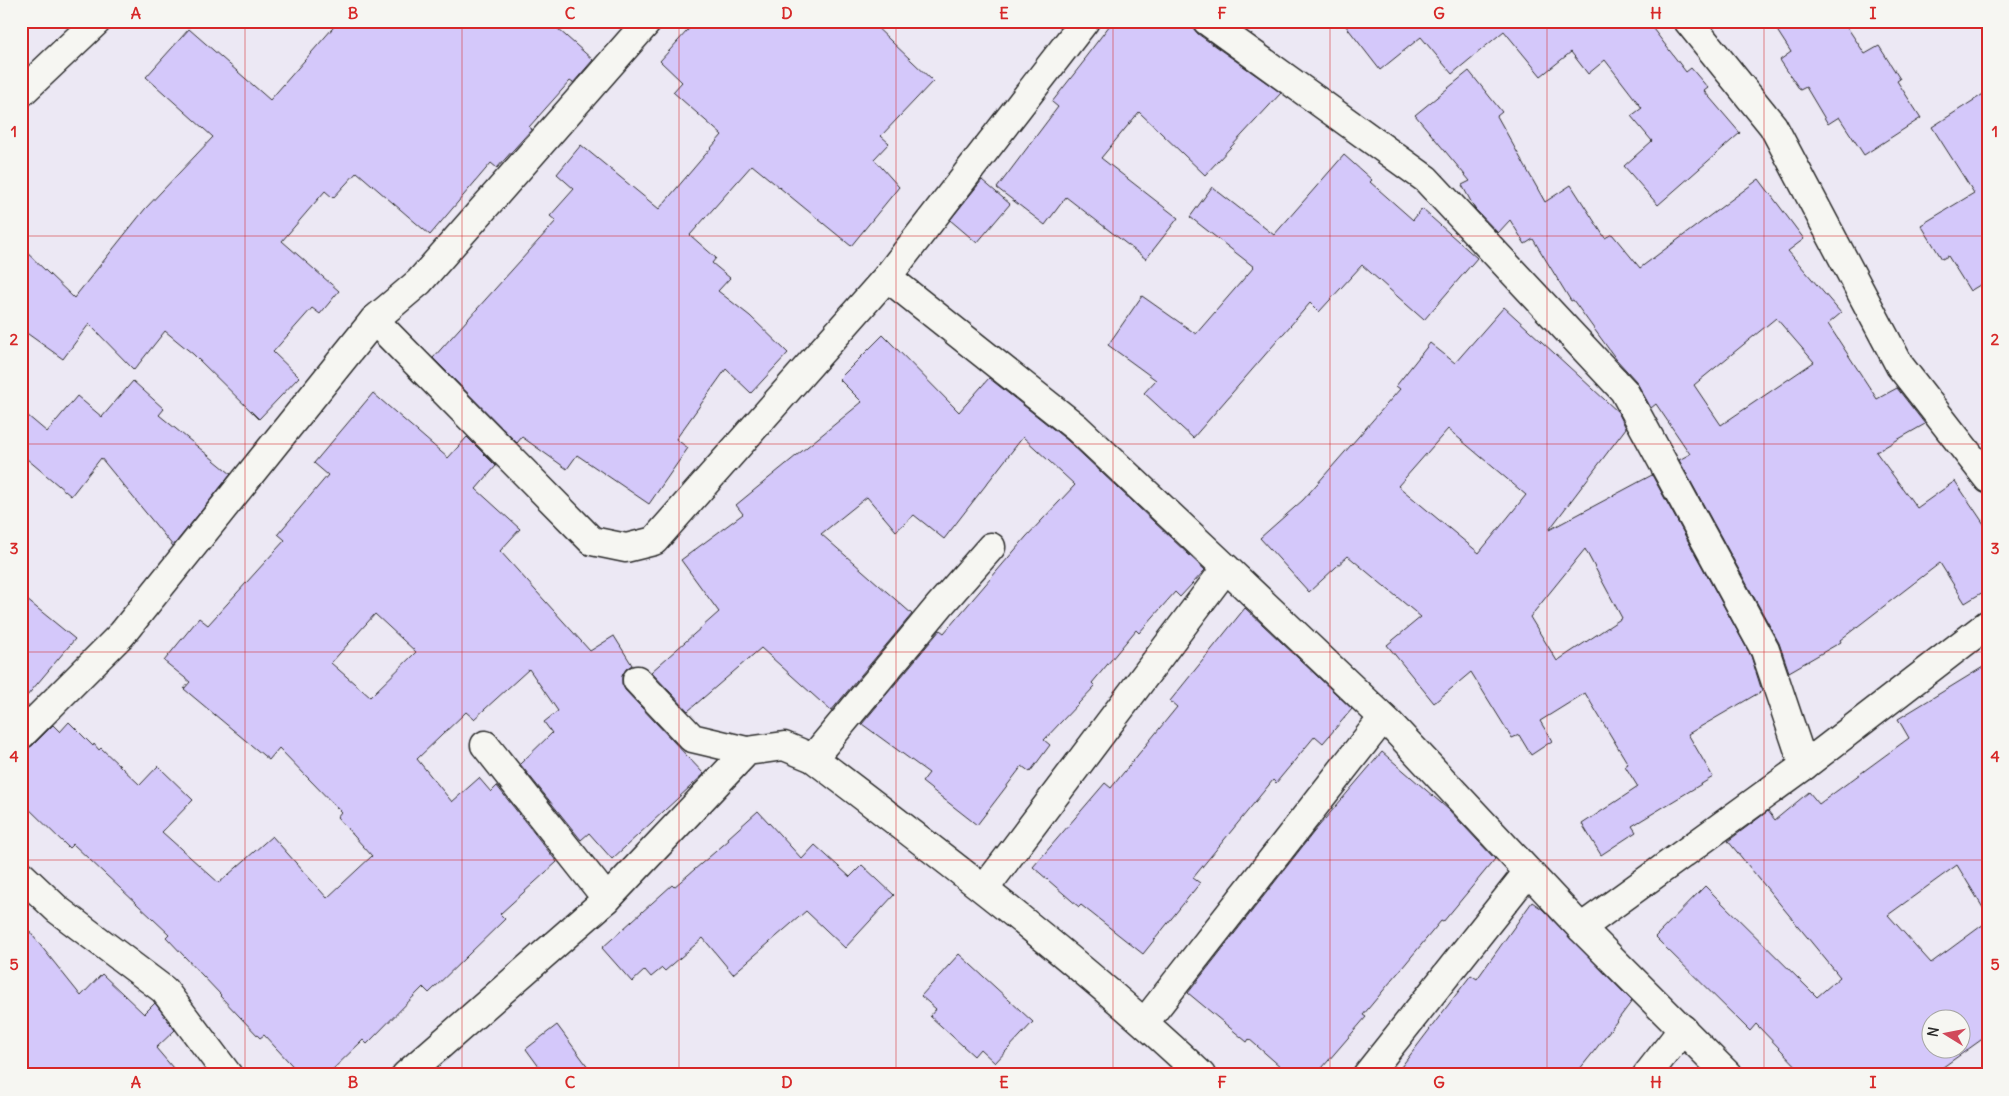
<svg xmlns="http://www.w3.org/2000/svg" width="2009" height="1096" viewBox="0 0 2009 1096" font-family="Delius,sans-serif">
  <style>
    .building { fill: #d4c8fa; stroke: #2b2b2b; fill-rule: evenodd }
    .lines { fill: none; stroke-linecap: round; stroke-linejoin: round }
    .minor-casing { stroke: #2b2b2b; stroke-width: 31 }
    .minor { stroke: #f6f6f2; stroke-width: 28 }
    .grid { fill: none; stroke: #d62828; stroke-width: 1; stroke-opacity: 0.55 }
    .neatline { fill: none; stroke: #d62828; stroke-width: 2 }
    .grid-label { font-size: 16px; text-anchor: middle; font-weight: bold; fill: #d62828 }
  </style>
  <rect width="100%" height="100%" fill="#ece8f4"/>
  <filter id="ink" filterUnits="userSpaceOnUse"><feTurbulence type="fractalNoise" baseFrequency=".02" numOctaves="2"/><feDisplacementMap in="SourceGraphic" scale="10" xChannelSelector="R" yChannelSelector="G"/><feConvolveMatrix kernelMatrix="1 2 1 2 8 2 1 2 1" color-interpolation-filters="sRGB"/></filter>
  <g filter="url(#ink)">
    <!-- building -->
    <g class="building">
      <polygon points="339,21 549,21 593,60 573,83 570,81 529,127 532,129 497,168 491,163 430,235 357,172 333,198 325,191 282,241 339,291 320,314 312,308 273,352 299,377 259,419 193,354 165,331 134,370 89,324 63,359 21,329 21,247 74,298 145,209 213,137 146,77 189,29 270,100"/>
      <polygon points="696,21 870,21 933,81 881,136 889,143 874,159 899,187 851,246 752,165 690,235 716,258 712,263 730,278 718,291 750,316 788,353 751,393 726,369 676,439 688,448 649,504 577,455 567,469 522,437 517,443 433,358 556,221 550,216 574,189 557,174 581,145 659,209 722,135 673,92 682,82 660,61"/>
      <polygon points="1113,21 1192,21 1193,28 1198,34 1281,93 1205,175 1139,112 1101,158 1178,218 1146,259 1066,197 1045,225 997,188 1058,107 1052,102 1085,60 1084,59"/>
      <polygon points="1342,21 1647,21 1686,72 1691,68 1708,88 1704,91 1740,133 1658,205 1624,166 1652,141 1631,116 1642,108 1605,60 1588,74 1571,52 1541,76 1504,31 1452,74 1421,37 1380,70"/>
      <polygon points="1771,21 1843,21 1865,54 1879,46 1900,79 1897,81 1921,118 1864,155 1839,117 1828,124 1806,87 1800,90 1780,60 1791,52"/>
      <path d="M1469 71 1502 112 1497 116 1545 202 1571 185 1605 238 1612 234 1640 268 1759 179 1804 239 1788 251 1841 313 1828 324 1877 399 1897 388 1925 424 1876 452 1917 508 1955 481 1988 530V589L1965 603 1940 563 1840 640 1841 642 1789 672 1779 643 1679 460 1690 454 1656 404 1651 408 1636 381 1616 359 1573 300 1571 301 1533 239 1525 244 1510 220 1498 233 1475 209 1462 185 1470 181 1415 115ZM1776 318 1814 362 1721 425 1694 385Z"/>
      <polygon points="1988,91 1988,280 1970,291 1948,256 1942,259 1921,225 1974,193 1932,127"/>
      <polygon points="1344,155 1372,180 1370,182 1413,220 1422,209 1477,258 1424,320 1362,265 1319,312 1310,303 1193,438 1144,393 1156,380 1108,345 1142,296 1196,334 1254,267 1190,217 1212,187 1274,235"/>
      <polygon points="982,180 1010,204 977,243 950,220"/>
      <path d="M1504 307 1618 412 1626 428 1549 530 1652 475 1751 656 1762 691 1688 734 1713 777 1632 826 1636 832 1601 855 1582 824 1638 787 1625 766 1628 764 1585 693 1540 721 1552 741 1531 755 1519 735 1512 738 1471 672 1434 703 1387 645 1421 617 1348 556 1309 592 1260 538 1303 500 1400 389 1396 386 1430 343 1455 363ZM1448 429 1526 495 1479 553 1398 486ZM1585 549 1622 618 1557 661 1530 617Z"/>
      <polygon points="883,335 959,412 989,378 1067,440 1205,570 1180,597 1175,592 1139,633 1136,630 1092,683 1095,686 1044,740 1050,745 1030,772 1022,766 977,825 922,782 929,773 862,724 940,630 944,633 1026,537 1075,485 1023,437 944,539 914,515 896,531 867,497 821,534 912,614 831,711 761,648 688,711 651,672 719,612 681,560 743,514 736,505 862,402 839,379"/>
      <polygon points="133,381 164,409 159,415 231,474 173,546 101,458 71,496 21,454 21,410 47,432 77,396 102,417"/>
      <path d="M373 393 448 458 467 437 496 466 476 489 520 529 500 551 590 651 614 636 632 665 626 669 622 676V684L625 690 704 774 612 859 589 833 581 840 520 764 552 733 544 722 558 711 529 669 474 719 466 712 417 759 452 802 479 778 491 792 497 786 557 862 500 914 505 919 429 993 423 987 367 1044 363 1040 327 1075H301L264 1035 260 1038 220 996 221 995 166 937 169 934 73 844 69 848 21 801V750L32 746 53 725 60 732 69 722 93 746 94 744 99 750 101 748 140 785 158 766 193 800 162 832 219 883 272 836 327 898 372 856 337 817 341 812 279 748 269 760 184 689 190 682 164 661 199 618 208 625 285 540 278 534 328 475 314 463ZM375 614 416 652 370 697 331 663Z"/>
      <polygon points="21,595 75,639 21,703"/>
      <polygon points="1245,608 1352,709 1323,743 1315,736 1276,783 1273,780 1193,878 1200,883 1143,954 1081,905 1079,907 1033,867 1105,783 1111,788 1177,707 1170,701"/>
      <path d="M1988 664V916L1957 865 1888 915 1931 963 1988 921V1035L1932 1075H1805L1756 1024 1750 1031 1655 937 1705 886 1817 997 1840 977 1728 841 1768 811 1775 820 1809 792 1819 804 1909 738 1898 719ZM1932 1018H1962V1048H1932Z"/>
      <polygon points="1382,752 1448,809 1495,859 1443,922 1441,921 1363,1015 1366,1017 1316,1075 1290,1075 1249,1039 1247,1042 1188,993 1313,833"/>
      <polygon points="758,811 802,859 815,845 850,877 862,865 894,895 845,948 806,911 733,974 703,938 665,971 662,968 651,977 645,970 632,982 602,948 672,885 674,887 729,840 728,838"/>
      <polygon points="1532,902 1542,909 1632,1001 1595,1050 1575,1075 1395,1075 1471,975 1477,979"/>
      <polygon points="21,921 81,996 102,974 144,1014 155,1003 175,1030 156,1048 179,1075 21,1075"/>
      <polygon points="959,954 1033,1022 995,1063 980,1049 974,1056 930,1016 936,1009 921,996"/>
      <polygon points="557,1025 594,1075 545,1075 526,1049"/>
    </g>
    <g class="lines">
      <!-- minor casing -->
      <g class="minor-casing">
        <g id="minor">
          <polyline points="1207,21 1426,179 1624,391 1765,650 1804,766"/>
          <polyline points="1688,21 1773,126 1900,366 1988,479"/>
          <polyline points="21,93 97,21"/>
          <polyline points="887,277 1077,428 1226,568 1391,725 1581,928 1728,1075"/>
          <polyline points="374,320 592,541 626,548 654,541 887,277 1085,21"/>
          <polyline points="637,680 692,738 747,751"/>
          <polyline points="21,735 122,634 374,320 419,282 648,21"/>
          <polyline points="485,745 607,899"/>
          <polyline points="813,758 940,605 991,547"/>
          <polyline points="21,875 58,910 164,990 228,1075"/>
          <polyline points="985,888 1226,568"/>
          <polyline points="1581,928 1804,766 1988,624"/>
          <polyline points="1145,1022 1383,718"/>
          <path d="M406 1075 607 899 747 751 784 746 813 758C946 859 1079 960 1201 1075"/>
          <polyline points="1367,1075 1528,872"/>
          <polyline points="1647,1075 1683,1029"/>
        </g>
      </g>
      <!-- minor -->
      <use href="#minor" class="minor"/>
    </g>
  </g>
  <!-- grid -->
  <path class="grid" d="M245 21V1075M462 21V1075M679 21V1075M896 21V1075M1113 21V1075M1330 21V1075M1547 21V1075M1764 21V1075M21 236H1988M21 444H1988M21 652H1988M21 860H1988"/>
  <!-- margin -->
  <rect width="2009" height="1096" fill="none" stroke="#f6f6f2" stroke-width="55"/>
  <!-- north arrow -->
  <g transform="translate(1946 1034) rotate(280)"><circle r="24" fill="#f6f6f2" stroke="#a5a5a2"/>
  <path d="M0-4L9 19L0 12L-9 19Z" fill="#d1495b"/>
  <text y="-8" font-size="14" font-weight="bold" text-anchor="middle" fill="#2b2b2b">N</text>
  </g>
  <rect x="28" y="28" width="1954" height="1040" class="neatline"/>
  <g class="grid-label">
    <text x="136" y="19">A</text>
    <text x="353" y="19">B</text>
    <text x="570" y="19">C</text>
    <text x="787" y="19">D</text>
    <text x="1004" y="19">E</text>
    <text x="1222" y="19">F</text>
    <text x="1439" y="19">G</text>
    <text x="1656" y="19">H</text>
    <text x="1873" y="19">I</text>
    <text x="14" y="137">1</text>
    <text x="1995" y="137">1</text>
    <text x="14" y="345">2</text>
    <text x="1995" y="345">2</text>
    <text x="14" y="554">3</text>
    <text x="1995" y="554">3</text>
    <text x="14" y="762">4</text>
    <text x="1995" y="762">4</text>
    <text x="14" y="970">5</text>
    <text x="1995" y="970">5</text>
    <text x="136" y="1088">A</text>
    <text x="353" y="1088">B</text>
    <text x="570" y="1088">C</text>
    <text x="787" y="1088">D</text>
    <text x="1004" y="1088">E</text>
    <text x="1222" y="1088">F</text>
    <text x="1439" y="1088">G</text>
    <text x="1656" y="1088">H</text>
    <text x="1873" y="1088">I</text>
  </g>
</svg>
